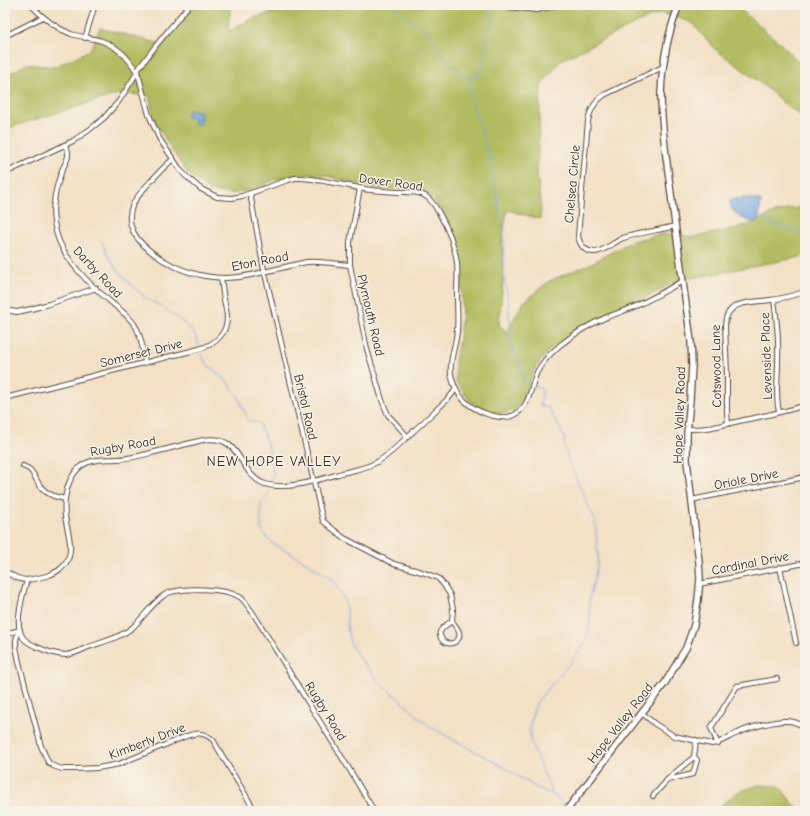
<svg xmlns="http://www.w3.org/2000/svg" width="810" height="816" viewBox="0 0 810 816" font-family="'Comic Neue',sans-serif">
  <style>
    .green { fill: #b0bc5e; stroke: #76733e }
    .water { fill: #76a6e0; stroke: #58687f }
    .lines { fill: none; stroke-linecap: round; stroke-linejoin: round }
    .stream { stroke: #76a6e0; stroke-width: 1 }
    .minor-casing { stroke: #574537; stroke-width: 6 }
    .secondary-casing { stroke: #574537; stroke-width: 8 }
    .minor { stroke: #fff; stroke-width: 4 }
    .secondary { stroke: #fff; stroke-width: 5.5 }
    .labels { text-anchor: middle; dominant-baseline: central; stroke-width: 3; stroke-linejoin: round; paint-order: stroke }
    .street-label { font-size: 13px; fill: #3b2a1e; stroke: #f7f3e8 }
    .neighbourhood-label { font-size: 14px; letter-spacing: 1px; fill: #3b2a1e; stroke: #f7f3e8 }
  </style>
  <rect width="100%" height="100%" fill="#f7f3e8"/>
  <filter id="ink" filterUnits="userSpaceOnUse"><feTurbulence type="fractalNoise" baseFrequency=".025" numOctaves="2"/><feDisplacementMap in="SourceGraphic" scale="8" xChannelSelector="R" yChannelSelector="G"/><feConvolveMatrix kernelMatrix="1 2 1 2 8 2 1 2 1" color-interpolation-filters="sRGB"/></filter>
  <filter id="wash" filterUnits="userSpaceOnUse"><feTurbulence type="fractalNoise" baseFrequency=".012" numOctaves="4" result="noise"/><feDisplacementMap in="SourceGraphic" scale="16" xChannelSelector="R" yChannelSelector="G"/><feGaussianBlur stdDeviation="0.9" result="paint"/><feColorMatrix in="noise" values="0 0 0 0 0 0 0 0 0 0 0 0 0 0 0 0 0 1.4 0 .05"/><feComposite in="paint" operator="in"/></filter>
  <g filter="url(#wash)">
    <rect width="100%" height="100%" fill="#f3e0c5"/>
    <!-- green -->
    <g class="green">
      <polygon points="195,5 228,5 230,10 228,31 254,18 278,11 286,5 735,5 781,44 805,68 805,118 787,106 762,84 715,49 691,22 661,13 648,18 561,60 541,85 537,173 541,210 540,219 507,210 502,242 503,281 499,325 506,331 511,325 517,313 524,302 549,281 590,264 632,241 662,234 694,237 724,231 751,224 771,214 789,209 805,207 805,256 692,278 670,284 642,300 579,328 552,347 537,365 531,376 526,395 516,410 499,414 486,411 469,400 456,382 455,361 459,340 462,311 461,271 459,246 447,219 433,199 420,189 383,189 356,184 325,175 301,174 274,180 251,190 231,194 209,191 187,172 171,149 155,121 149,95 118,94 5,129 5,76 27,64 54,67 90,50 100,28 161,44"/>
      <polygon points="758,785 779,786 799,811 716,811 720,806 738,792"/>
    </g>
    <!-- water -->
    <g class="water">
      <polygon points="188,110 201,111 200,124 194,124 195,118 187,117"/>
      <path d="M746 198 760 200 761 202 759 216 756 222C745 222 731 213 729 202L731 199Z"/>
    </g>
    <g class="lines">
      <!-- stream -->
      <g class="stream">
        <polyline points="393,5 405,17 424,28 433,39 438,49 445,59 469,79"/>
        <polyline points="470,79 469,92 477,117 480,124 484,141 490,159 504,231 504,277 509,304 509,315 512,330 508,335 511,340 513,354 518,359 521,367 523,380 530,383"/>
        <polyline points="470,79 479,74 492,19 490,9"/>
        <polyline points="759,217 778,225 799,231 805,234"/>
        <path d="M102 241C109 264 127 282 145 297 149 301 155 303 161 306 166 309 171 314 176 317 186 325 196 332 199 345"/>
        <polyline points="201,354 208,365 229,383 232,389 237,394 248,420 259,423 270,452 270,461 273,468 273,473 272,480"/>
        <polyline points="535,386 543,390 540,405 549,409 560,428 565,440 564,445 569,462 595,520 597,546 598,553 597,567 589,601 590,613 589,630 583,646 572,661 544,693 537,702 533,713 530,726 530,738 535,753 552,793"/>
        <polyline points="271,490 261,503 261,528 264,534 271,542 306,562 329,577 336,585 344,599 347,613 347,626 350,643 357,655 382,685 397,697 421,719 432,728 493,761 537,788 552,794 561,801 565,809"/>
      </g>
    </g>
  </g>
  <g filter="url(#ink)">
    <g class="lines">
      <!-- minor casing -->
      <g class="minor-casing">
        <g id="minor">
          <path d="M31 5C42 17 56 28 71 34 81 37 92 38 102 41 119 47 132 61 139 77L149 115 159 138 181 171 188 178 201 189 217 197 232 198 242 196 288 180 295 178H303C323 180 344 185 364 189 375 191 387 191 398 192 408 192 420 191 428 198 433 202 436 208 439 213 447 227 455 246 457 263 458 274 457 286 457 297 457 308 458 320 457 331 456 345 449 360 451 374 455 396 470 409 490 415 498 417 506 419 514 415 531 406 530 387 537 372 542 362 551 353 559 346 574 334 590 324 607 317 617 313 627 310 636 306 652 299 668 289 683 281"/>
          <polyline points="490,5 527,9 537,10 557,5"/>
          <polyline points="757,5 762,6 764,5"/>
          <polyline points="5,36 43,17"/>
          <polyline points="85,38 95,5"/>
          <path d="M663 67 604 95C594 102 590 110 588 121L578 236C580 245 585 252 595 252 605 251 614 242 623 238 638 233 660 230 676 226"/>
          <path d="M64 145C66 147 68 150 68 153 69 160 63 166 61 173 58 182 55 192 54 202 52 213 54 225 57 235 64 260 92 287 112 303 121 311 132 318 137 329 142 339 143 351 145 362"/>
          <path d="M173 159C165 166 158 173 151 181 138 195 123 210 133 231 139 244 152 253 163 260 189 276 221 282 251 275 264 272 277 269 289 266 295 265 301 263 307 262 321 261 336 264 350 265"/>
          <polyline points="5,173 73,141 89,130 104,118 119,101 135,76 139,68 154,48 189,5"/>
          <polyline points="360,188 350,242 350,265 367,349 382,400 388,415 408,437"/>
          <path d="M250 193 263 265 323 521 344 538 394 564 422 572 438 578 444 585 450 595 453 609 452 621C448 624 442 627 440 632 439 634 440 635 441 638 446 648 462 643 459 632 458 628 454 625 452 621"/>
          <path d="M774 300C777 320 779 341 778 362 778 380 775 395 779 412"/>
          <polyline points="5,310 17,312 31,309 49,304 96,288"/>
          <path d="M5 398 199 349C214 345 227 334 227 318 227 310 224 302 223 293 222 288 222 283 221 278"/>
          <path d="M728 424 727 412V374L725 326C725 319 727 312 734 307 744 301 759 302 770 300 781 299 791 296 801 293"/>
          <path d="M687 429C711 430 731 422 754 418 771 414 789 411 805 405"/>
          <path d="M23 466C25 467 27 468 29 469 34 473 37 483 42 488 48 495 56 497 65 499"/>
          <polyline points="691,500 805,477"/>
          <polyline points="780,567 796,643"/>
          <path d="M5 571C12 576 19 580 27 580"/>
          <polyline points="699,584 805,563"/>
          <path d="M19 630 16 640V646L19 662 41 746 48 762 53 766 62 769H75L98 768 119 764 184 737C196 733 203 731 213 740L255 811"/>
          <polyline points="5,634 20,630"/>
          <path d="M642 713 655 724 674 736 712 744C722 743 729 736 738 733 748 728 776 720 787 721 794 721 800 724 805 727"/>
          <polyline points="718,744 711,728 737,686 777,679"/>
          <polyline points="667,780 693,774 697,760 694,757"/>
          <polyline points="653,796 672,775 694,757 696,740"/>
          <path d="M374 811 351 772 253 613C249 608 245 601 240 597 224 588 185 587 168 593 155 599 144 617 133 627 120 638 102 642 86 648 80 651 73 654 66 655 56 655 46 651 37 647 31 644 25 642 22 636 14 623 23 594 27 580 40 578 58 575 66 563 75 549 67 531 65 516 63 498 67 478 81 466 92 458 105 460 117 459 130 459 143 455 155 452 171 448 187 444 203 440 243 433 237 474 265 484 286 491 322 479 342 473 354 470 367 468 377 462 388 456 398 446 407 437 417 428 427 419 436 410 443 403 452 397 456 388"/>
        </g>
      </g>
      <!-- secondary casing -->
      <g class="secondary-casing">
        <path id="secondary" d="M566 811 665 683 681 656 686 648 694 625 698 600 700 578 699 562 687 461V433L690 399 692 366 691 341C685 295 678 249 672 202 668 167 661 130 661 94 662 64 668 33 679 5"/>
      </g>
      <!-- minor -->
      <use href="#minor" class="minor"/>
      <!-- secondary -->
      <use href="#secondary" class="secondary"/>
    </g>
  </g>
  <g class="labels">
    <!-- street labels -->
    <g class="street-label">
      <text transform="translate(391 182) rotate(8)">Dover Road</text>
      <text transform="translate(572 184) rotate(-85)">Chelsea Circle</text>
      <text transform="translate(260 261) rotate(-11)">Eton Road</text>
      <text transform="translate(98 272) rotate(47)">Darby Road</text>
      <text transform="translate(371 315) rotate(77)">Plymouth Road</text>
      <text transform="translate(141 353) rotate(-14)">Somerset Drive</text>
      <text transform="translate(766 356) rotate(-92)">Levenside Place</text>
      <text transform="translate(716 366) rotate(-91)">Cotswood Lane</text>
      <text transform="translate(306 407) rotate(77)">Bristol Road</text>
      <text transform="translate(679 415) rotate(-88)">Hope Valley Road</text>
      <text transform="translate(123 446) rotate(-10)">Rugby Road</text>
      <text transform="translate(746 479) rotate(-11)">Oriole Drive</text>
      <text transform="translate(750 563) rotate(-11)">Cardinal Drive</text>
      <text transform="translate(326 711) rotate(58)">Rugby Road</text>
      <text transform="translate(620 723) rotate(-52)">Hope Valley Road</text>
      <text transform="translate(147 741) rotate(-21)">Kimberly Drive</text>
    </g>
    <!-- neighbourhood labels -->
    <g class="neighbourhood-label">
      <text x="274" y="461">NEW HOPE VALLEY</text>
    </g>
  </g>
  <!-- margin -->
  <rect width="810" height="816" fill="none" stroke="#f7f3e8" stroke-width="20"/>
</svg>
